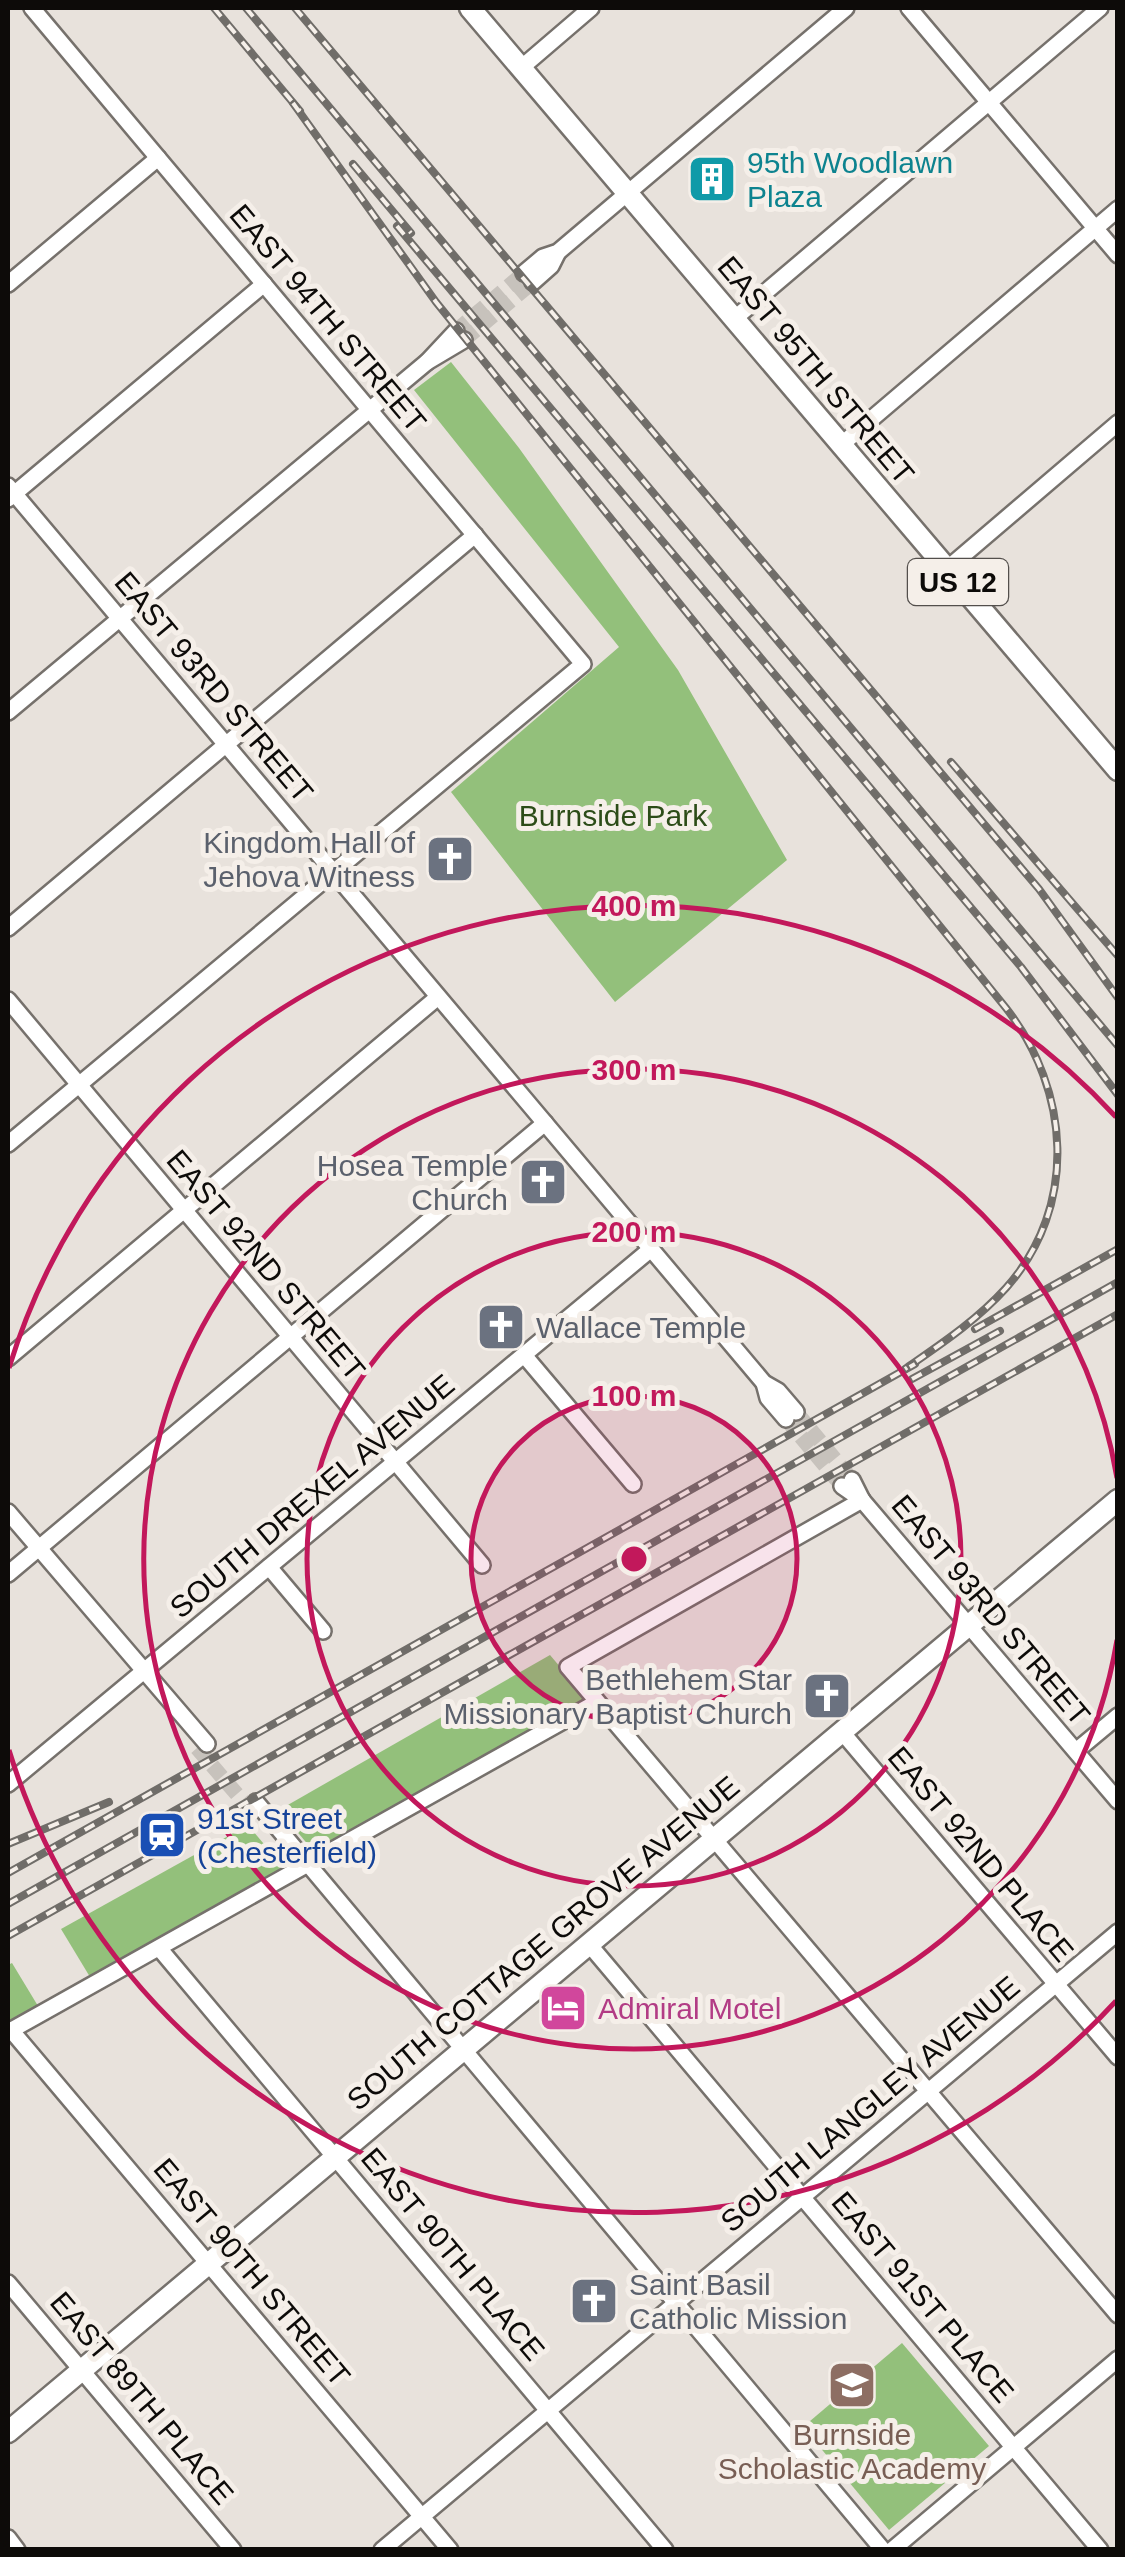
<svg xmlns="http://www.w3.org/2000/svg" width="1125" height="2557" viewBox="0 0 1125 2557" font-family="Helvetica,sans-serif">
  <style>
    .green { fill: #93c07b }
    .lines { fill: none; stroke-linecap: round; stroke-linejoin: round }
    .minor-tunnel { stroke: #c7c2bc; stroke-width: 15; stroke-dasharray: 15 8; stroke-linecap: butt }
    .minor-casing { stroke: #76716c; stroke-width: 20 }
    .major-casing { stroke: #76716c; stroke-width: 25 }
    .minor { stroke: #fff; stroke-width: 15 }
    .major { stroke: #fff; stroke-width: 20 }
    .rail-casing { stroke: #706d69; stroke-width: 8 }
    .rail { stroke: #f5efe9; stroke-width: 4; stroke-dasharray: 11; stroke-linecap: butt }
    .ring { fill: none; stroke: #c2185b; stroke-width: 5 }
    .labels { text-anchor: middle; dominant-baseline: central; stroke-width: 10; stroke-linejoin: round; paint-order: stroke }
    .shield { fill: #f5efe9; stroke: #534f4c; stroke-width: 2.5 }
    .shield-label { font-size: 28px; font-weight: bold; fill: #0d0b09 }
    .culture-label { font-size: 30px; fill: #0d838f; stroke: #f5efe9; text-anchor: start }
    .street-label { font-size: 30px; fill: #0d0b09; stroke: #f5efe9 }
    .park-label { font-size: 30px; fill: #2c4c18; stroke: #f5efe9 }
    .worship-label { font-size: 30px; fill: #5b616d; stroke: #f5efe9; text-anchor: end }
    .transit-label { font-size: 30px; fill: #164399; stroke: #f5efe9; text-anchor: start }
    .hotel-label { font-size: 30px; fill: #b23c85; stroke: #f5efe9; text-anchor: start }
    .education-label { font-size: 30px; fill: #785e54; stroke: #f5efe9 }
    .centre { fill: #c2185b; stroke: #f5efe9; stroke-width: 5 }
    .ring-label { font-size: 30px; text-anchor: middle; font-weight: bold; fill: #c2185b; stroke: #f5efe9; stroke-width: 10; stroke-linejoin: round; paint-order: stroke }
  </style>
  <rect width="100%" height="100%" fill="#e8e2dc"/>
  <!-- green -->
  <g class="green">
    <polygon points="451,362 519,448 678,670 787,860 615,1002 451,792 619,647 414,390"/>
    <polygon points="550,1655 588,1700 315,1853 279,1810"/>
    <polygon points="248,1825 285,1869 90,1977 61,1929"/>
    <polygon points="12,1963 38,2006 8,2024 8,1965"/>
    <polygon points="902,2343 989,2446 889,2530 803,2427"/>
  </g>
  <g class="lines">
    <!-- minor-tunnel -->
    <g class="minor-tunnel">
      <polyline points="456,331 524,273"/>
      <polyline points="464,340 533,282"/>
      <polyline points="796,1412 852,1480"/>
      <polyline points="786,1419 842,1486"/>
      <polyline points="197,1748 247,1806"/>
    </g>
    <!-- minor casing -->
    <g class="minor-casing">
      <g id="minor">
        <polyline points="909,8 1118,255"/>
        <polyline points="521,68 591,8"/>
        <polyline points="524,273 543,257 558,252 846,8"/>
        <polyline points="533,282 551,266 558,252"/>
        <polyline points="8,284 158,158"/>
        <polyline points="734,319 1100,8"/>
        <polyline points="427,362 464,340"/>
        <polyline points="841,445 1118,209"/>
        <polyline points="8,486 764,1383 778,1391 796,1412"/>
        <polyline points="8,499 264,284"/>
        <polyline points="947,569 1118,423"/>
        <polyline points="8,712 427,362 456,331"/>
        <polyline points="8,928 475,535"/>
        <polyline points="8,1000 482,1565"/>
        <polyline points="8,1144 583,664 32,8"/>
        <polyline points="524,1355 633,1484"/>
        <polyline points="8,1358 438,997"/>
        <polyline points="764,1383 768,1398 786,1419"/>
        <polyline points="852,1480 862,1500"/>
        <polyline points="842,1486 862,1500 1118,1801"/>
        <polyline points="862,1500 568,1667 1118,2315"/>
        <polyline points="8,1512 207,1744"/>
        <polyline points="269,1567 323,1631"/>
        <polyline points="8,1574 545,1123"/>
        <polyline points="842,1732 1118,2057"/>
        <polyline points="1076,1751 1118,1716"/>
        <polyline points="8,1784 651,1249"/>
        <polyline points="256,1802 883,2550"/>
        <polyline points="588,1943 1100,2550"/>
        <polyline points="159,1948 665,2550"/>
        <polyline points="11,2030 450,2550"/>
        <polyline points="8,2032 597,1702"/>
        <polyline points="8,2283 233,2550"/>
        <polyline points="8,2538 17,2550"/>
        <polyline points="382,2550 1118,1932"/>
        <polyline points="892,2550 1118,2359"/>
      </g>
    </g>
    <!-- major casing -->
    <g class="major-casing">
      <g id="major">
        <polyline points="470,8 1118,770"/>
        <polyline points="8,2432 1118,1500"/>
      </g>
    </g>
    <!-- minor -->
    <use href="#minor" class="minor"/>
    <!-- major -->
    <use href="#major" class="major"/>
    <!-- rail casing -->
    <g class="rail-casing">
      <g id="rail">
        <polyline points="214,8 300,111"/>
        <polyline points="246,8 1118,1046"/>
        <polyline points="295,8 1039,889 1118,998"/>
        <path d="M293 103 436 302 1006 1008C1070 1090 1079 1206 1006 1288 976 1321 941 1344 905 1369"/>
        <polyline points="353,164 411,233"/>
        <polyline points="397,226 1021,967 1118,1095"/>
        <polyline points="951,762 1118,956"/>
        <polyline points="975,1329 1118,1249"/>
        <polyline points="912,1379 1000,1331"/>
        <polyline points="8,1844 109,1802"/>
        <polyline points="8,1873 915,1364"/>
        <polyline points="8,1904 1118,1282"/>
        <polyline points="8,1936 1118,1314"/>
      </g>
    </g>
    <!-- rail -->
    <use href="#rail" class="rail"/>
  </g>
  <!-- distance rings -->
  <circle cx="634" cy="1559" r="163" fill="#c2185b" fill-opacity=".12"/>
  <g class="ring">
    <circle cx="634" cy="1559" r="163"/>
    <circle cx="634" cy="1559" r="327"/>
    <path d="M1117 1640A490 490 0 1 1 1117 1478"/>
    <path d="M1116 2001A654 654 0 0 1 9 1750M9 1368A654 654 0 0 1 1116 1117"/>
  </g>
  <!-- icons -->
  <defs>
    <g id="building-square" transform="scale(2.5)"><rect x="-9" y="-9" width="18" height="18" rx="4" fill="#0f9aa8" stroke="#f5efe9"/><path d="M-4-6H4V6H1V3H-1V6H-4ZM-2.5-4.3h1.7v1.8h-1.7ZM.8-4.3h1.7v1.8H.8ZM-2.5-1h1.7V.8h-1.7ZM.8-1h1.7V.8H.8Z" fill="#fff"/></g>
    <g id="church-square" transform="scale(2.5)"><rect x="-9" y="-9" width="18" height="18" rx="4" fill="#6b7280" stroke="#f5efe9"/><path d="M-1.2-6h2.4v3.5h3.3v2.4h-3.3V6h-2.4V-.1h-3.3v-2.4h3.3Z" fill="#fff"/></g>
    <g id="station-square" transform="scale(2.5)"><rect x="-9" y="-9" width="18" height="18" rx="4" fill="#1a4fb4" stroke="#f5efe9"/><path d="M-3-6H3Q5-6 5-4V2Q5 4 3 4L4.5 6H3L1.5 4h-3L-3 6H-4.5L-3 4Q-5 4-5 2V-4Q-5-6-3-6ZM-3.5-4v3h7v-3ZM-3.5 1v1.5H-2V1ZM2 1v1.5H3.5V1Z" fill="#fff"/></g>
    <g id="hotel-square" transform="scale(2.5)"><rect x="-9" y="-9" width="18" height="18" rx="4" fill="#d1479c" stroke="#f5efe9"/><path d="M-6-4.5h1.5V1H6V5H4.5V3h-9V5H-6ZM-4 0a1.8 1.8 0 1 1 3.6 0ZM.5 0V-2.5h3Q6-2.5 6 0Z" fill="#fff"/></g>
    <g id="school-square" transform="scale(2.5)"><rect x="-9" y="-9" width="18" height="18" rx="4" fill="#8d6e63" stroke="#f5efe9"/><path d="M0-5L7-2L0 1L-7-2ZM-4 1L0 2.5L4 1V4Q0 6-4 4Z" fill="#fff"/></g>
  </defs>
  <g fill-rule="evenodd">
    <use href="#building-square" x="712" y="179"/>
    <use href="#church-square" x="450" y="859"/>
    <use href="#church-square" x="543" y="1182"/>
    <use href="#church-square" x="501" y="1327"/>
    <use href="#church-square" x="827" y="1696"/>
    <use href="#station-square" x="162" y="1835"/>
    <use href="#hotel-square" x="563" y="2008"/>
    <use href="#church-square" x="594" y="2301"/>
    <use href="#school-square" x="852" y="2385"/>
  </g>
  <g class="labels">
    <!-- shield labels -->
    <rect class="shield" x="908" y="559" width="100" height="46" rx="8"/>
    <g class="shield-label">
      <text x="958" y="582">US 12</text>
    </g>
    <!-- culture labels -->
    <g class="culture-label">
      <text x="747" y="162">95th Woodlawn<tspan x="747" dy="34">Plaza</tspan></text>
    </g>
    <!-- street labels -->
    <g class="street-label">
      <text transform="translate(328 318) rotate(50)">EAST 94TH STREET</text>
      <text transform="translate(816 370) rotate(50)">EAST 95TH STREET</text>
      <text transform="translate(214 687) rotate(50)">EAST 93RD STREET</text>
      <text transform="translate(266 1265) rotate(50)">EAST 92ND STREET</text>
      <text transform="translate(312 1496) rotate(-40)">SOUTH DREXEL AVENUE</text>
      <text transform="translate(991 1610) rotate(50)">EAST 93RD STREET</text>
      <text transform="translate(981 1854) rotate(50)">EAST 92ND PLACE</text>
      <text transform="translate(543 1943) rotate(-40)">SOUTH COTTAGE GROVE AVENUE</text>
      <text transform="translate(870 2104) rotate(-40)">SOUTH LANGLEY AVENUE</text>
      <text transform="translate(453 2254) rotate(50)">EAST 90TH PLACE</text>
      <text transform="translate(252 2272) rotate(50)">EAST 90TH STREET</text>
      <text transform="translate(923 2297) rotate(50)">EAST 91ST PLACE</text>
      <text transform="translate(142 2398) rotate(50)">EAST 89TH PLACE</text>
    </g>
    <!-- park labels -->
    <g class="park-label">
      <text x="613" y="815">Burnside Park</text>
    </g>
    <!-- worship labels -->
    <g class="worship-label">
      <text x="415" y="842">Kingdom Hall of<tspan x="415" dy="34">Jehova Witness</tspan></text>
      <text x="508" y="1165">Hosea Temple<tspan x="508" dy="34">Church</tspan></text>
      <text x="536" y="1327" text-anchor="start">Wallace Temple</text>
      <text x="792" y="1679">Bethlehem Star<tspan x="792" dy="34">Missionary Baptist Church</tspan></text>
      <text x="629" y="2284" text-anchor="start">Saint Basil<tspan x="629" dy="34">Catholic Mission</tspan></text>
    </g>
    <!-- transit labels -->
    <g class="transit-label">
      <text x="197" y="1818">91st Street<tspan x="197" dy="34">(Chesterfield)</tspan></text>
    </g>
    <!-- hotel labels -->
    <g class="hotel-label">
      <text x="598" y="2008">Admiral Motel</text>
    </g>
    <!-- education labels -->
    <g class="education-label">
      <text x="852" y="2434">Burnside<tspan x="852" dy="34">Scholastic Academy</tspan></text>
    </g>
  </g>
  <circle cx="634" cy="1559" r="15" class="centre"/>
  <g class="ring-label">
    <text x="634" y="916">400 m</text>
    <text x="634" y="1080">300 m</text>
    <text x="634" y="1242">200 m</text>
    <text x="634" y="1406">100 m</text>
  </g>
  <!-- border -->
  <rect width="1125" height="2557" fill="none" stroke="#0d0b09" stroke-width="20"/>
</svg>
